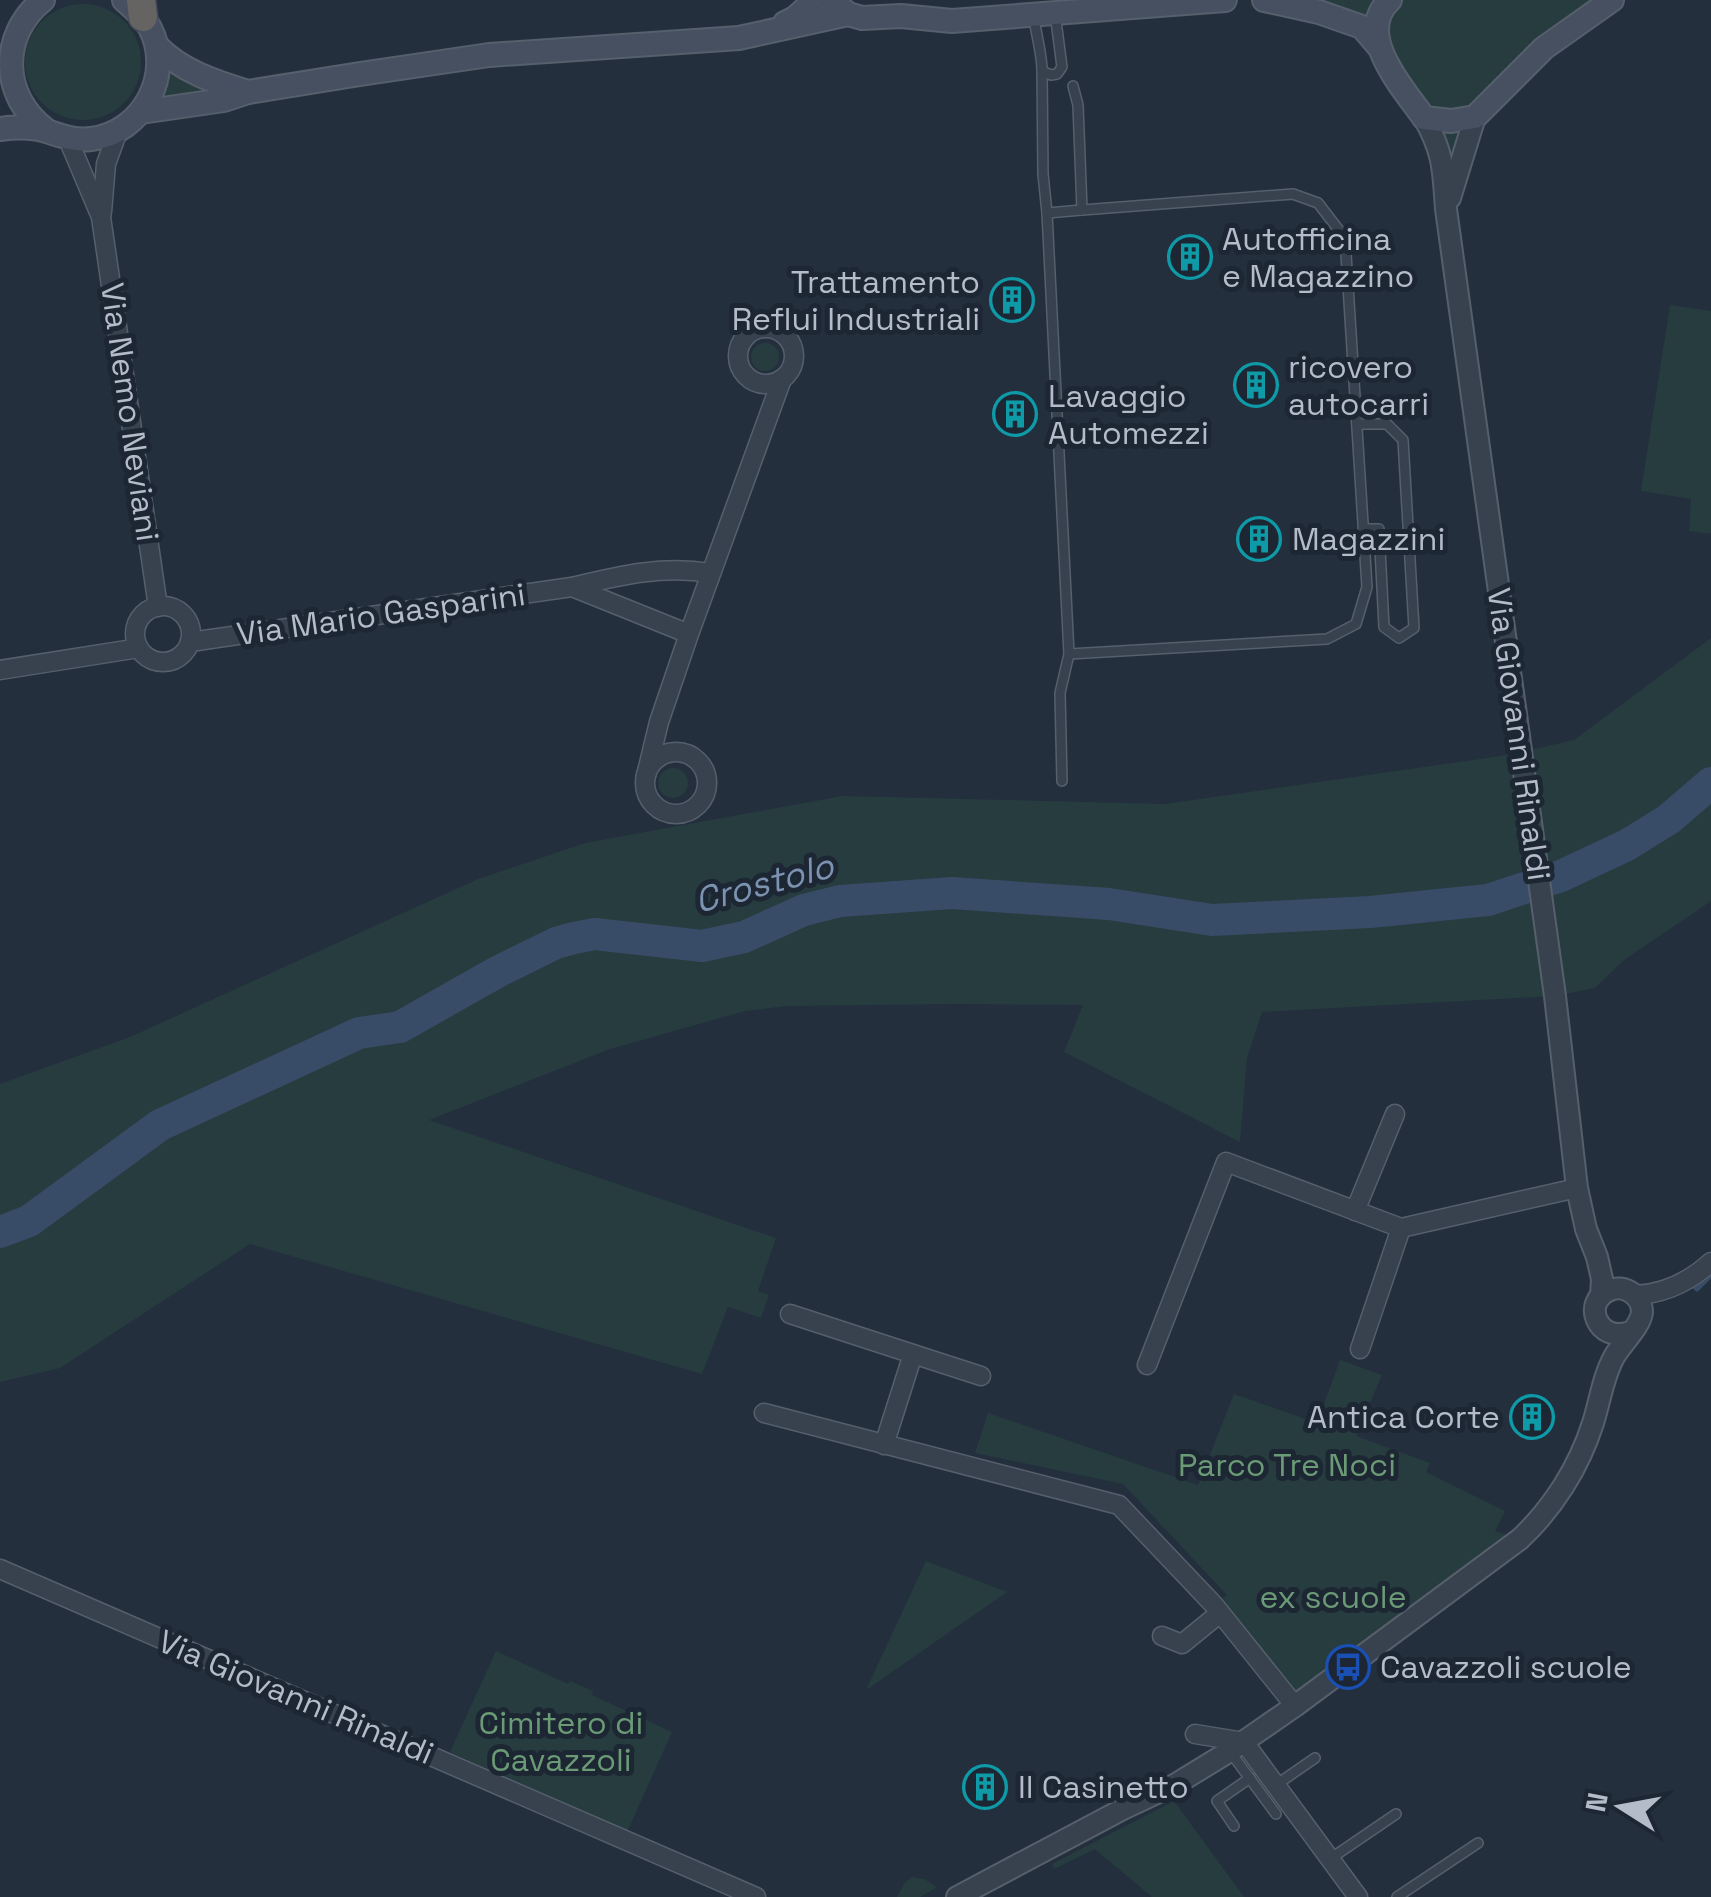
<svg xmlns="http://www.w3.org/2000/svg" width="1711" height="1897" viewBox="0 0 1711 1897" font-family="'Space Grotesk',sans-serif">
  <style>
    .green { fill: #263c3f }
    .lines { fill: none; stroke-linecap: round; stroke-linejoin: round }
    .stream { stroke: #394c67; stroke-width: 5 }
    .river { stroke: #394c67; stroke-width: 32 }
    .service-casing { stroke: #565f6c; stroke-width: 12 }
    .minor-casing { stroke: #565f6c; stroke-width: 21 }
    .tertiary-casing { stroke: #565f6c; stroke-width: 24 }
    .secondary-casing { stroke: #565f6c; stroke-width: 26 }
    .trunk-casing { stroke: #434c59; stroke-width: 31 }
    .service { stroke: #38414e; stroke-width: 9 }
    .minor { stroke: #38414e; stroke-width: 18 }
    .tertiary { stroke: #38414e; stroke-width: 20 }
    .secondary { stroke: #465061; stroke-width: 22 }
    .trunk { stroke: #656462; stroke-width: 28 }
    .labels { text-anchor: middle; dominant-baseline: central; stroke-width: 10; stroke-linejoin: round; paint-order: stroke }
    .poi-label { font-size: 32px; fill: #b4bcc9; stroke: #1d2633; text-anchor: start }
    .street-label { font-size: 32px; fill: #b4bcc9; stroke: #1d2633 }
    .park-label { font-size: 32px; fill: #6b9a76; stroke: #1d2633 }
    .water-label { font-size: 35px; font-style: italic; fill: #7c92b1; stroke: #1d2633 }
  </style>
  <rect width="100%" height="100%" fill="#242f3e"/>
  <!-- green -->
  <g class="green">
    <polygon points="1264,0 1612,0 1475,117 1446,209 1443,161 1362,27"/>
    <circle cx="83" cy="62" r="58"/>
    <polygon points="170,71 215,89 164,96"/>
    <polygon points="1670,305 1711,311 1711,534 1689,531 1691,499 1641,491"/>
    <circle cx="765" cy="357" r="14"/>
    <polygon points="1711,638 1711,901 1624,960 1595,988 1555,996 1262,1012 1247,1058 1240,1142 1064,1052 1083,1005 958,1004 786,1006 745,1011 610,1049 429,1120 776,1238 758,1291 769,1295 761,1318 728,1307 702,1374 250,1244 60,1368 0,1382 0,1084 130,1037 478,879 585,843 842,796 1165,804 1508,755 1574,740"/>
    <circle cx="673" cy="783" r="15"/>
    <polygon points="1340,1360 1382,1375 1356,1436 1430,1463 1426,1472 1505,1511 1495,1531 1520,1539 1295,1706 1214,1605 1227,1595 1123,1484 975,1453 988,1413 1198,1485 1234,1394 1317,1423"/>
    <polygon points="926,1561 1007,1592 866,1690"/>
    <polygon points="496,1651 568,1684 570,1681 593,1691 592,1695 672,1732 627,1832 450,1752"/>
    <polygon points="1174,1801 1244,1897 1152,1897 1095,1849 1054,1869 1052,1864"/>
    <polygon points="912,1877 924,1879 937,1887 920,1897 897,1897 904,1884"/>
  </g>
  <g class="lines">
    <!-- stream -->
    <polyline class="stream" points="1694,1286 1697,1289 1711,1275"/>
    <!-- river -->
    <polyline class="river" points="0,1232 29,1221 160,1125 359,1033 400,1027 499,971 556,943 574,938 595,934 702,946 744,937 804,910 840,901 952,893 1109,904 1212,920 1370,912 1488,900 1561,876 1627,845 1669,819 1711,783"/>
    <!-- service casing -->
    <g class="service-casing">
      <g id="service">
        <path d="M1034 17C1036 35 1042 53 1042 71L1051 75 1057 74 1062 67 1055 13"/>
        <polyline points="1042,71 1043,174 1047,213 1082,210 1078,105 1073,86"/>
        <polyline points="1047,213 1069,654 1060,693 1062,781"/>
        <polyline points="1357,424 1387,424 1403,440 1414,628 1399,638 1384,627 1379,529 1363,529"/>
        <polyline points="1069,654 1327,639 1356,624 1367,587 1345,238 1318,203 1293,194 1082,210"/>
        <polyline points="1231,1753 1276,1814"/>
        <polyline points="1276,1785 1315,1758"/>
        <polyline points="1234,1826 1217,1801 1250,1778"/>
        <polyline points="1330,1859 1396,1814"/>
        <polyline points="1397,1897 1478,1843"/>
      </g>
    </g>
    <!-- minor casing -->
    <g class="minor-casing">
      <g id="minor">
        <polyline points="68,139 101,217 158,607"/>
        <polyline points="102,212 106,164 118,131"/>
        <circle cx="766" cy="356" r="28"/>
        <polyline points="572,587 689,634"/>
        <circle cx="163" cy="634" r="28"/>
        <path d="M190 642 572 587C618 576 662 565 710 573"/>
        <polyline points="0,670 139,648"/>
        <circle cx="676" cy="783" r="31"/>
        <polyline points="646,776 659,722 689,634 782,379"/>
        <polyline points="1355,1211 1395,1114"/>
        <path d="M1635 1295C1664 1294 1690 1281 1711 1262"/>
        <polyline points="790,1314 913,1354 884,1445"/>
        <polyline points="1360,1349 1401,1228 1577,1188"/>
        <polyline points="913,1354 981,1376"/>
        <polyline points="1147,1365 1226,1162 1401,1228"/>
        <polyline points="764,1413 1119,1505 1214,1605 1295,1706"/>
        <polyline points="0,1569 756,1897"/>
        <polyline points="1162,1636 1182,1644 1220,1613"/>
        <polyline points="1195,1734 1244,1742 1358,1897"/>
      </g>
    </g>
    <!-- tertiary casing -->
    <g class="tertiary-casing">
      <g id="tertiary">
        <path d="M1424 118C1444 154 1443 169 1446 209L1555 996 1577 1188 1586 1229 1597 1257 1602 1279 1601 1296"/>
        <polyline points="1450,198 1475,117"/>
        <path d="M957 1897 1123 1809 1176 1784 1230 1751 1295 1706 1520 1539C1553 1508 1579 1467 1593 1423 1600 1401 1603 1377 1614 1357 1621 1344 1641 1326 1642 1312 1642 1296 1625 1284 1610 1290 1581 1301 1597 1344 1630 1332"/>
      </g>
    </g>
    <!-- secondary casing -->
    <g class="secondary-casing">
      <g id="secondary">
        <path d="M43 0C0 34 0 96 46 130"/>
        <polyline points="832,0 848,14 862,18 901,16 952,21 1225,0"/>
        <polyline points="1264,0 1319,12 1362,27 1380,48"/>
        <path d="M1390 0C1353 34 1404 89 1424 118L1451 121 1475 117 1544 48 1612 0"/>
        <polyline points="785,23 795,18 815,0"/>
        <path d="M157 46C181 71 215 82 248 92"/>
        <polyline points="141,112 224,100 248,92 360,74 489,55 739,38 848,14"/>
        <path d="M0 129C16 127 31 126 46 131 62 136 74 141 91 139 143 133 174 74 150 28 144 17 134 9 124 0"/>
      </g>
    </g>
    <!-- trunk casing -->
    <g class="trunk-casing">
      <polyline id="trunk" points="141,0 143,17"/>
    </g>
    <!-- service -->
    <use href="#service" class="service"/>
    <!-- minor -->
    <use href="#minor" class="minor"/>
    <!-- tertiary -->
    <use href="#tertiary" class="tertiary"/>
    <!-- secondary -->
    <use href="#secondary" class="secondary"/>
    <!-- trunk -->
    <use href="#trunk" class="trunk"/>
  </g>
  <!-- icons -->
  <defs>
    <g id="building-ring" transform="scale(2.25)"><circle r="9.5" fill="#1d2633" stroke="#0f9aa8" stroke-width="1.5"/><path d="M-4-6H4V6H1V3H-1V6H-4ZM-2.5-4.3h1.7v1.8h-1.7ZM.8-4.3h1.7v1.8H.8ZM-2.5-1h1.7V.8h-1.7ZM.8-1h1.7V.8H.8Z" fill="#0f9aa8"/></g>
    <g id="bus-ring" transform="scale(2.25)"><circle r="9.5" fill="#1d2633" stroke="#1a4fb4" stroke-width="1.5"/><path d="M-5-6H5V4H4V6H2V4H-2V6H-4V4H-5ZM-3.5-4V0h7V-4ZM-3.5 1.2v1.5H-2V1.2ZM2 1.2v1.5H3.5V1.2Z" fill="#1a4fb4"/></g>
  </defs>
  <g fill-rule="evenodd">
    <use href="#building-ring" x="1190" y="257"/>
    <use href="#building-ring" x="1012" y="300"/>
    <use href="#building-ring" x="1256" y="385"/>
    <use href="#building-ring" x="1015" y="414"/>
    <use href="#building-ring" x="1259" y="539"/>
    <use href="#building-ring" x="1532" y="1417"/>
    <use href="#bus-ring" x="1348" y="1667"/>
    <use href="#building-ring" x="985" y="1787"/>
  </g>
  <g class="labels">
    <!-- poi labels -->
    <g class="poi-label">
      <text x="1222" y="239">Autofficina<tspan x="1222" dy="37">e Magazzino</tspan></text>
      <text x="980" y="282" text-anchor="end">Trattamento<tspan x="980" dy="37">Reflui Industriali</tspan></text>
      <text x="1288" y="367">ricovero<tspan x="1288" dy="37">autocarri</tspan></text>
      <text x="1048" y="396">Lavaggio<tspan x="1048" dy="37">Automezzi</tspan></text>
      <text x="1292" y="539">Magazzini</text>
      <text x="1500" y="1417" text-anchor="end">Antica Corte</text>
      <text x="1380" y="1667">Cavazzoli scuole</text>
      <text x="1018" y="1787">Il Casinetto</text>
    </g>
    <!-- street labels -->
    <g class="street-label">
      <text transform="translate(130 412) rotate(82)">Via Nemo Neviani</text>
      <text transform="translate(381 614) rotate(-8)">Via Mario Gasparini</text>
      <text transform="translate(1519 734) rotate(82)">Via Giovanni Rinaldi</text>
      <text transform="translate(296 1697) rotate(23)">Via Giovanni Rinaldi</text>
    </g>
    <!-- park labels -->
    <g class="park-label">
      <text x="1287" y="1465">Parco Tre Noci</text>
      <text x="1333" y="1597">ex scuole</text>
      <text x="561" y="1723">Cimitero di<tspan x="561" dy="37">Cavazzoli</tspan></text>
    </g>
    <!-- water labels -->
    <g class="water-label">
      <text transform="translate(764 883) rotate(-15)">Crostolo</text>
    </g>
  </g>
  <!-- north arrow -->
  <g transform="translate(1621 1807) rotate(281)" stroke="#1d2633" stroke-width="8" paint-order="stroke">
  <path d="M0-8L18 38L0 25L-18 38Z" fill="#b4bcc9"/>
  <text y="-15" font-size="28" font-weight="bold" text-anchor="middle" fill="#b4bcc9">N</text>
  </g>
</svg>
